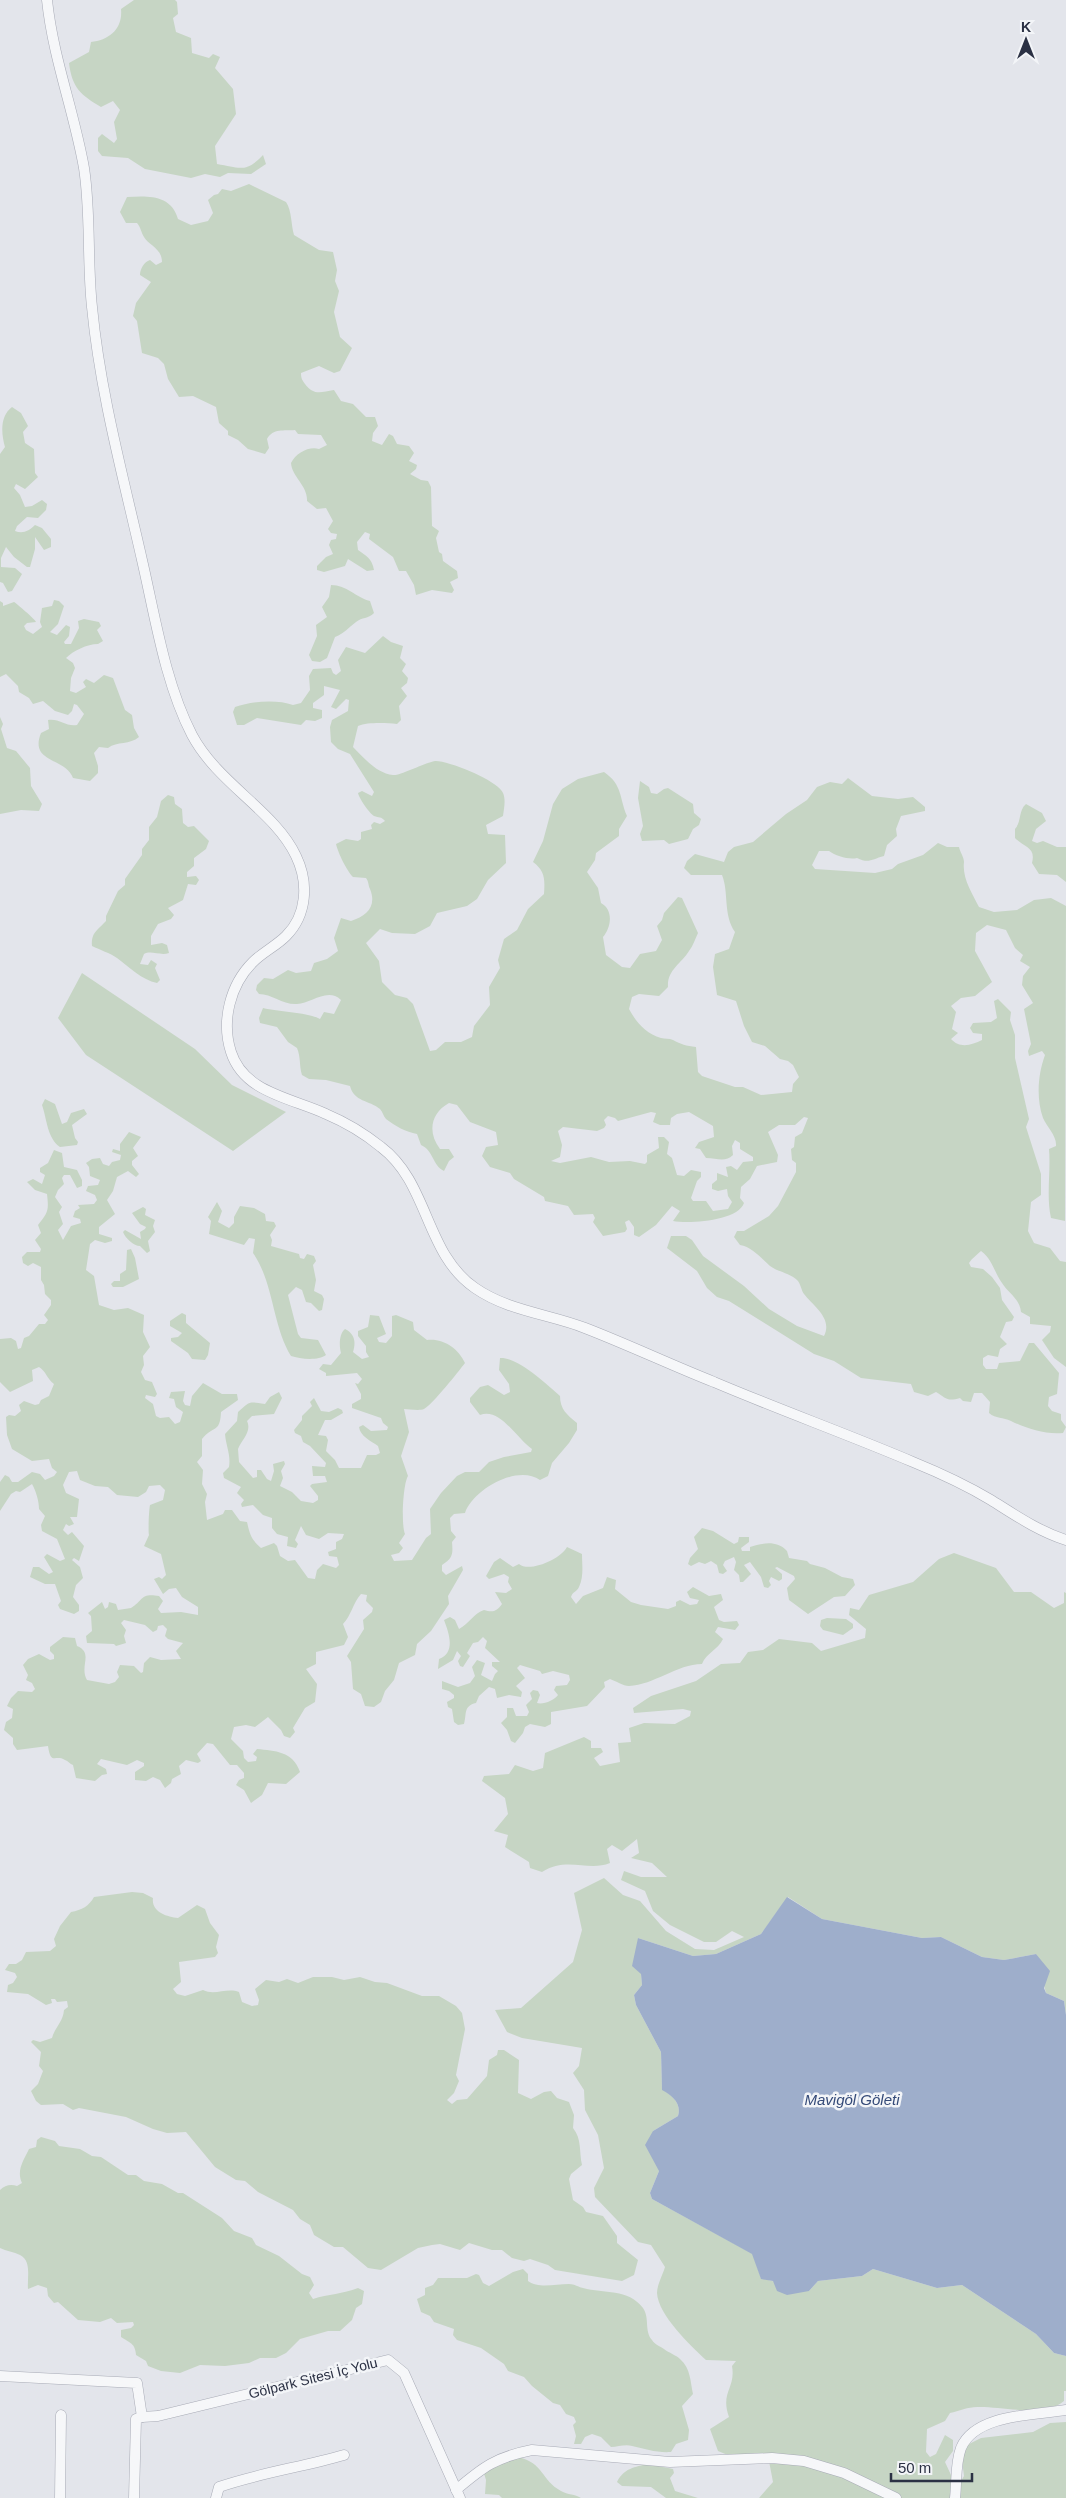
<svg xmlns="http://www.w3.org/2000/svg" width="1066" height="2498" viewBox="0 0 1066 2498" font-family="Helvetica,sans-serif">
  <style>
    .green { fill: #c6d5c4; fill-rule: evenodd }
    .water { fill: #9eaecb }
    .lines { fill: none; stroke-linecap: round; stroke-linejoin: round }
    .street-casing { stroke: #a8abb6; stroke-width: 11 }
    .street { stroke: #f6f7f9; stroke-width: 10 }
    .labels { text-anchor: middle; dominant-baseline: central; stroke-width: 5; stroke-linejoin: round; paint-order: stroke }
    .street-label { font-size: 14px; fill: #2b3144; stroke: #f3f5f8 }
    .water-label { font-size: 15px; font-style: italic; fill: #344a78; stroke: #f3f5f8 }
  </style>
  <rect width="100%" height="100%" fill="#e3e5eb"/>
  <!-- green -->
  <g class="green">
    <path d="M134 0H175L177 2 178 14 173 18 176 32 191 38 192 53 209 58 213 54 220 57 215 68 233 89 236 114 215 146 217 164C240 168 246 173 263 155L266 164 251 174 228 173 220 177 205 174 191 178 145 169 128 158 102 156 98 151V138L102 134 114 143 117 139 114 122 120 110 113 101 101 107C81 95 72 88 69 63L89 52 91 42C109 40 123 29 121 9Z"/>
    <path d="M249 184 286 202C292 211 291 225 294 235L319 250 333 252 337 270 335 281 339 291 334 312 340 337 352 348 340 371 334 373 319 366 301 373C301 378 302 380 305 384 314 396 321 392 334 390L341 401 353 404 366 417H375L378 426 373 433 372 441 382 445 389 434 393 436 397 444 409 446 414 453 409 461 417 465 416 469 410 474 421 480 428 481 431 487 432 526 439 531 436 538 439 552 442 554 443 561 457 571 458 578 450 582 454 590 452 593 432 590 416 595 414 585 406 571H399L393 557 369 539 370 534 365 532 357 542 358 550C366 556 372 558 374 570L367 571 348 559 345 566 324 572 317 570V566L326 557 333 554 329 545 331 540 336 539 337 534 331 533 328 529 333 521 326 508 317 509 307 501C308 486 292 477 291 463 296 453 309 446 319 449L327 445 321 435 298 434 295 430C284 431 273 428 267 439L269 448 265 454 248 449 238 440 228 435V431L219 423 216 407 193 396 179 397 168 379 164 364 158 358 142 353 137 321 133 316 136 303 151 282 140 275C140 269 144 262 150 260L156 265 162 262C162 248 148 245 144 237 141 232 141 228 137 223H126L120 212 127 197C147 196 171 194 178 219L191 225 208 221 213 213 208 200 214 195 218 194 222 189 231 191Z"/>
    <path d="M12 407 21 413 28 426 23 432 25 443 34 449 35 473 38 477 25 489 16 484 14 488 20 495 25 507 32 506 42 500 47 504 46 510 38 518 27 517 17 526 15 531C23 534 29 531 35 525L42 528 51 539V547L44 550 35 537V549L30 567H27L14 557 6 547 1 558V567L15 568 22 574 12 591 8 592 3 583 0 582V454L5 447C1 433 0 416 12 407Z"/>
    <path d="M331 585C347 585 355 597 370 601L374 613C368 619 362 617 356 622 348 628 345 633 335 637L327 658 320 662 312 661 309 655 317 636 316 625 327 617 322 607 329 597Z"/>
    <path d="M54 600 59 601 64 606 58 624 50 632 57 635 66 625 70 627 69 636 64 642 65 644H71L79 628 78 621 84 619 99 622 101 626 97 630 103 641 98 644C87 644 73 651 66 658L73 663 75 668 71 678 70 691 76 693 86 687 83 682 86 679 94 683 104 675 113 678 125 710 132 715 134 728 139 737C130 745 117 741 108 748L99 747 94 753 98 766V773L90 781 73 778C65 757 29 763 41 733L49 729 48 720C59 718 66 727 77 725L84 714 77 705 74 704 72 711 68 715 55 711 43 701 33 704 29 698 19 692 18 686 6 674 0 677V601L3 603V606L14 602C16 603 36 620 36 622L27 623 24 626 26 630 33 634 42 627 40 622 42 608 52 606Z"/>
    <path d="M383 636 391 642 403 646 400 658 406 664 402 671 408 678 407 683 401 688 407 696 399 706 401 720 397 724C386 723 368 722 358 726L353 747C364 758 376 773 393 775 400 776 424 763 435 761 447 760 499 781 503 793 506 800 504 808 503 816L486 825 488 834 505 835 506 863 488 880 477 899 467 906 437 913 430 926 415 934 392 933 380 929 366 943 379 961 382 982 395 995 407 998 413 1004 430 1051 436 1050 445 1042H461L472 1037 474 1026 490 1005 489 987 500 968 498 960 504 939 517 930 528 909 544 894C545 879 545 871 533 862L543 841 553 804 562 789 578 779 604 772C623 785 619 798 627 816L619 829V836L596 853 595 860 587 872 598 888 601 903C614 910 611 928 603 937L606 955 622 967 630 968 640 954 656 951 662 940 657 926 662 920 664 913 678 897 682 898 698 933C695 939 693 946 689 951 681 964 667 970 668 987L659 996 639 994 632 997 629 1009C636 1022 646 1034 661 1038 665 1039 669 1038 673 1040 681 1044 686 1046 696 1047L698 1072 702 1076 735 1087H743L761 1095 792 1092 793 1084 799 1077 793 1065 788 1061 780 1059 765 1046 752 1042 744 1026 736 1001 717 995 713 967 715 954 729 949 735 932C723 915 729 892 722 875H691L684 868 687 861 695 854 724 862 728 852 734 847 753 842 786 814 807 800 817 787 830 782 842 784 848 778 872 796 898 799 913 797 925 807V811L901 816 896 829 897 836 887 845 884 856C872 859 869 864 857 858 849 860 836 856 829 851H819L812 865 815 869 875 873 892 869 898 864 923 855 938 843 947 847H959C960 852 964 857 964 862 962 878 972 893 979 907L994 912 1017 910 1034 900 1051 898 1066 906 1065 1221 1051 1218C1046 1195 1051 1172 1049 1149L1056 1146C1057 1136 1047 1127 1043 1118 1036 1098 1038 1074 1045 1055L1042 1051 1029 1056 1028 1051 1031 1044 1024 1009 1033 1003 1022 985 1023 976 1030 967 1020 961 1023 955 1015 948 1006 930 987 925 976 933 975 951 992 982 975 996 961 998 951 1006 956 1012 952 1029 958 1033 951 1039C960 1049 972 1045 982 1040V1034L973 1033 970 1028 973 1023 991 1022 997 1018 994 1001 998 999 1011 1012 1010 1020 1015 1035V1058L1029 1119 1026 1127 1041 1174V1195L1031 1202 1028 1231 1034 1243 1050 1248 1060 1261 1066 1262V1367L1054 1358 1042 1340 1050 1332 1051 1326 1030 1324V1317L1021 1312C1020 1299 1009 1294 1002 1283 994 1272 993 1260 981 1251 977 1255 972 1258 969 1263L971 1267 983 1269 992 1277 1000 1288 1002 1300 1014 1317 1012 1321 1006 1322 1000 1337 1007 1344 1000 1349 998 1357 988 1355 983 1358V1365L986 1369H997L999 1363 1020 1361 1029 1343H1034L1059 1373 1057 1394 1049 1397 1048 1406 1052 1411 1061 1414V1420L1066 1427 1063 1433C1046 1435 1025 1428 1011 1421 1003 1417 996 1419 989 1413L990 1402 982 1393H974L971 1402 963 1401 960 1398C947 1402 946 1398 936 1392L928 1396 914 1392 911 1384 861 1378 834 1361 814 1354 729 1301 717 1297 707 1288 697 1271 667 1248 671 1236H686L692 1240 703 1256 744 1286 769 1309 797 1326 824 1336C833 1318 813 1306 804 1294 801 1290 801 1284 797 1280 790 1273 778 1272 770 1266 761 1258 752 1247 740 1245L734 1237 737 1231H744L769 1216 778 1206 796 1172V1163L792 1160 791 1149 794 1147 795 1137 802 1133 808 1118 804 1117 795 1125H779L768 1132 778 1155 777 1162 757 1166 750 1179 741 1187 740 1198 744 1203C738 1221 689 1224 673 1221L680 1211 672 1206 656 1225 639 1237 634 1235V1227L629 1220 625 1222 627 1229 625 1232 603 1236 593 1222 595 1218 593 1214 574 1215 568 1206 545 1201 544 1197 514 1179 510 1173 490 1167 482 1156 486 1147 498 1145 496 1132 470 1122 457 1105 449 1103C431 1113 427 1132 440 1149H449L454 1157 449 1161 444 1171C432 1165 434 1151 421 1145L417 1134C406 1132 395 1126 386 1119 383 1116 383 1112 380 1109 369 1100 354 1102 350 1086L326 1080 309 1079 302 1075C299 1065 301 1058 297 1048L288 1042 277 1027 260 1023 259 1018 263 1008C279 1012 307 1012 320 1019L324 1012 334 1014 341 1000C327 987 311 1004 297 1004 283 1005 272 994 259 994L256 990 257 985 264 978 273 979 288 970 296 973 311 971 314 963 327 959 338 951 334 938 341 918 351 921C367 916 377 906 370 889 368 885 369 882 366 878L353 877C347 871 338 853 336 844L346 839 358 841 361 839V832L372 829 371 825 374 822 380 824 385 821C381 816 379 818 374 816 369 813 359 798 358 793L362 791 372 796 374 792 350 754 338 749 331 742 330 727 332 720 348 711 349 700 346 699 336 709 331 707 340 690 324 686V695L313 703V708L322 710V718L315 721 306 720 301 725 257 718 244 725H237L233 712 235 707C252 701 277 699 293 705L301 703 310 690 309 676 313 669 331 668 333 673 336 675 341 671 338 660 346 647 365 653ZM651 1112 656 1113 653 1122 660 1125H670L671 1118 677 1114 689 1112 713 1126 714 1137 699 1142 695 1148 700 1149 706 1158C717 1158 725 1163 733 1155L732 1146 735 1140 740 1143V1149L753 1157V1161L743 1162 737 1170 731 1166 726 1167 728 1177 717 1173V1180L712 1184V1189L718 1191 727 1189 728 1196 732 1202 728 1209 713 1211 706 1201H693L691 1198 697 1181 701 1177V1172L691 1170 684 1176 677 1175 672 1158 667 1154 669 1142 664 1137H658L659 1148 647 1155V1162L645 1164 630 1161 609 1162 591 1157 560 1163 551 1161 560 1157 562 1145 558 1131 563 1127 597 1131 604 1128 606 1125 604 1120 608 1116 615 1118 618 1121Z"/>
    <polygon points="0,717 3,724 1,729 7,748 16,751 30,768 31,786 42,804 39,811 21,810 0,814"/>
    <polygon points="640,781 649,787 651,793 657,794 664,789 668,788 693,804 694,813 701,819 699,825 693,829 688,839 669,844 664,840 642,841 640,834 643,826 638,798"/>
    <path d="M168 795 174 797 175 804 182 809 183 823 188 827 194 826 209 841 206 849 194 858V866L187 872V877L196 876 199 880 196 885 188 884 183 900 168 908 174 915 171 919 158 924 151 936V945L162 943 167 945 169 953C160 956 151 950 144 954L140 964 148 965 151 960 157 964 155 968 160 980 157 983C142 980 129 967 117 958 110 953 100 950 92 946 91 932 98 930 106 921V916L118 891 125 885V879L142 855V849L149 840V827L157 817 161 801Z"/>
    <path d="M1026 804 1042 813 1046 821 1036 829 1032 841 1037 843 1043 841 1057 847H1066V882L1057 875 1039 874 1032 863C1036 847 1025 848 1015 838V829C1022 821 1018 811 1026 804Z"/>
    <polygon points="82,973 195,1049 232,1085 286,1112 233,1151 86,1055 58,1018"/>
    <path d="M45 1099 55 1104 62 1124 67 1122 71 1113 84 1109 87 1114 72 1125 75 1138 78 1142 77 1145 60 1147C47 1138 47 1119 42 1105Z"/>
    <path d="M129 1132 141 1137 133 1148 138 1156 132 1161V1165L139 1174 136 1177 128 1171 117 1177 113 1191 107 1200 115 1214 99 1227V1234L112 1238V1241L105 1243 95 1240 90 1244 86 1270 94 1276 99 1305 114 1310 128 1308 144 1315 143 1332 150 1347 143 1356 144 1365 141 1372 145 1380 152 1382 157 1394 155 1397 146 1395 145 1398 153 1404 156 1416 160 1418 169 1417 175 1424 180 1422 183 1412 176 1407 174 1399 169 1398 171 1392 185 1391 183 1401 185 1405 190 1406 192 1396 203 1383 222 1394H237L238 1400 221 1412C220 1434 213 1425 202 1439V1456L197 1462 203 1470 202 1484 207 1494 205 1502 207 1520 223 1514 225 1510H232L240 1521 247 1522C250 1535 251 1539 261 1548L274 1543 277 1546 280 1556 288 1561 295 1560 308 1578 315 1579 317 1570 323 1564 336 1568 339 1565 337 1557 329 1556 328 1552 336 1549V1542L342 1539 344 1534 328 1533 319 1539 306 1535 301 1526 295 1540 298 1544 296 1548 287 1546 288 1537 277 1534 272 1528V1518L263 1515 253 1505 242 1507 241 1504 244 1500 237 1493 241 1487 224 1478 223 1473 229 1467C231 1455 226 1446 225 1434L237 1421 238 1412C251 1400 249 1402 265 1404L270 1397 279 1392 282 1398 274 1414 252 1416 247 1421C252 1432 242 1439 238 1449L239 1462 253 1478 257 1477V1470H261L267 1479 271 1481 274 1471 273 1464 284 1461 285 1464 281 1471 283 1478 280 1486 292 1492 301 1501 313 1503 318 1500V1496L310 1486 312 1484 327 1482 325 1476H313L312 1466 325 1467 326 1463 310 1446 303 1442 301 1436 295 1433 294 1430 302 1420V1416L312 1406 310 1402 314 1398 321 1411 329 1412 338 1408 342 1410 343 1413 331 1420H325L318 1435 326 1436 328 1440 326 1451 335 1460 339 1468H361L367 1455H376L380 1453 378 1446C371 1441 360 1436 359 1427L363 1425 371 1431 387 1430 388 1427 383 1423 381 1418 352 1408V1404L361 1399V1394L355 1383 358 1384 362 1379 357 1373 326 1376V1373L319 1369 323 1364 331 1365 341 1353C339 1346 339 1334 345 1329 355 1334 356 1342 353 1352L362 1359 369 1357 366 1352V1346L358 1336V1331L368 1327 370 1315 379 1316 386 1334 377 1338 379 1342 386 1343 392 1336V1316L396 1315 413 1322 414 1330 427 1340C443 1338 458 1348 465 1363 458 1372 433 1404 424 1409 419 1411 409 1409 404 1409L409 1432 401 1456 408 1476C403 1484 401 1525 405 1534L399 1543 403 1548 399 1553 391 1555 394 1561 412 1560 426 1538 431 1534 430 1509 441 1493 457 1476 465 1472H479L489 1462 504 1457 531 1452 532 1449C517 1439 500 1407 480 1415L470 1402V1398L480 1387 488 1385 504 1395 510 1392 509 1384 499 1370 500 1358C518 1357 546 1384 560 1396 560 1409 567 1415 577 1423V1430L569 1443 552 1463 548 1476 540 1480C517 1464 473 1490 465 1513L454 1514 450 1518 451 1531 456 1537 452 1542C453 1554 453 1558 442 1565V1571L446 1575 462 1566 463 1570 448 1596 449 1604 431 1631 417 1644 415 1655 399 1663 394 1680 385 1691 381 1702 374 1707 365 1706 361 1694 353 1689 351 1662 347 1656 364 1629 363 1620 372 1612 373 1608 366 1601 367 1595 361 1594C353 1603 351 1616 343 1624L348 1637 344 1645 316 1652V1664L306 1669 317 1684 315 1702 305 1708 293 1728 295 1732 290 1738 284 1736 281 1730 268 1717 255 1727 246 1725 234 1727 231 1739 243 1751 244 1758 248 1762 256 1761 257 1757 253 1754 257 1749C275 1751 293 1751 300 1772L286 1784 268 1783 262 1795 251 1803 244 1790 236 1785 239 1780 244 1778V1773L237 1765H230L213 1744 207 1743 197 1754 201 1761 198 1763 186 1760 179 1766 181 1774 172 1779 171 1783 165 1788 160 1780 153 1777 146 1781 135 1780V1772L144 1766V1763L137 1760 127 1765 101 1759 97 1764 106 1769 107 1774 102 1775 95 1781 76 1778 73 1765C70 1764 68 1761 65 1760 55 1754 51 1766 48 1746L17 1750 13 1744V1738L4 1730 6 1722 12 1718 13 1709 7 1706 11 1698 18 1691 32 1692 35 1689 32 1683 26 1680 28 1675 23 1665 28 1659 39 1654 50 1660 54 1659V1655L50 1651V1647L63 1637 75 1638 77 1646C94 1653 79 1666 87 1680L109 1684 115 1682 119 1677 117 1672 120 1665 134 1666 141 1673 143 1672 144 1663 150 1657 161 1660 181 1659 176 1651 183 1643 168 1639 165 1636 167 1629 163 1625 158 1626 157 1630 153 1632 145 1625 124 1620 121 1623 126 1630 124 1636 126 1643 116 1646 114 1644 87 1643 86 1636 92 1631 91 1616 88 1613 102 1602 105 1609 108 1607 109 1602 116 1604 118 1610 131 1608C144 1600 140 1593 159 1596L163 1601 158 1609 161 1613 181 1612 198 1615V1607L182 1597 176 1588 169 1589 163 1594 154 1579 159 1577 162 1579 166 1575 161 1554 144 1546 149 1535C148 1532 149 1509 150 1505L163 1500 165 1490 160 1485 149 1486 146 1492 138 1497 117 1495 108 1487 95 1486 80 1480 77 1471 69 1472 63 1485 66 1493 79 1499 77 1517H70L74 1524 69 1526 66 1524 63 1530 68 1535 72 1532 84 1546 79 1561 74 1558 72 1560 80 1567 83 1578 76 1585 73 1597 79 1605V1611L74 1614 60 1609 58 1605 61 1601 55 1584H45L30 1577 33 1567H39L49 1574 53 1572 44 1557 47 1554 60 1561 65 1559 57 1539 42 1531 41 1525 45 1516 39 1509C39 1501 36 1491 32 1484L20 1492 16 1491 11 1494 0 1511V1482L5 1475 9 1477 12 1482H18L32 1472 40 1474 45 1480 54 1476 57 1472 52 1468 49 1459 32 1461 12 1449 7 1435 6 1417 9 1415 15 1416 21 1411 19 1405 24 1401 35 1405 39 1404 41 1400 49 1396 54 1384C47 1379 46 1371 39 1367L32 1370 33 1381 10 1392 0 1382V1339L11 1338 16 1341 18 1349 21 1348 24 1338 29 1336 39 1324H45L48 1320 44 1315 51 1305V1300L45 1294 44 1285 41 1280V1267L33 1263 28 1266 23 1263 22 1257 27 1252H40L41 1249 35 1240 41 1233 38 1225C48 1212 49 1211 47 1194L35 1190 27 1182 33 1179 42 1184 45 1175 40 1172V1168L48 1163 54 1150 62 1153 64 1167 77 1170 82 1180V1186L77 1188 70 1175H64L62 1178 64 1184 58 1190 55 1197 62 1207 59 1212 63 1224 58 1230 63 1240 71 1226 81 1223 80 1219 73 1217 75 1211 80 1208 78 1205 94 1204 97 1200 95 1195 86 1191 88 1186 98 1185 100 1180 90 1176 89 1167 86 1163 92 1159 100 1158 103 1164 109 1166 112 1162 120 1160 121 1155 112 1152 113 1149 120 1151V1144Z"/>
    <path d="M217 1202 222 1211 218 1222 229 1228 234 1223V1217L240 1206 254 1208 265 1214 266 1221 274 1222 276 1226 270 1235 272 1240 271 1246 299 1254 300 1258 304 1259 307 1254 314 1256 316 1261 313 1265 316 1280 314 1291 322 1295 324 1299 322 1310 319 1311 311 1303 306 1302 302 1290 296 1287 288 1295 298 1334 301 1338 318 1340 326 1355C318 1361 300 1359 291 1356 272 1325 274 1283 253 1253L255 1239 249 1238 244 1245 209 1234 211 1221 208 1217Z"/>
    <path d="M143 1207 146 1209 145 1215 155 1220 153 1226 155 1232 148 1241 150 1251 147 1253 140 1246C134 1246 125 1238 123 1232L125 1230 141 1239 140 1232 145 1229 146 1227 140 1224 132 1213Z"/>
    <polygon points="131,1249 135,1258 139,1279 123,1287 113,1287 111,1284 114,1281 120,1281 120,1274 126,1270 127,1250"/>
    <polygon points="182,1313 186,1315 186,1323 210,1343 208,1355 205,1360 192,1359 188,1353 171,1341 171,1338 178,1337 182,1333 170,1326 170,1321"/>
    <path d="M702 1528 713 1531 734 1544 738 1542 739 1537H749V1542L741 1548 742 1551H750V1547C762 1543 777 1540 787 1551L789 1558 807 1561 810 1564 825 1568 842 1577 853 1579 855 1585 845 1596 834 1597 808 1614 789 1600 787 1588 795 1579 794 1576 777 1567 775 1568 782 1574V1579L779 1581 771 1577 769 1581 771 1585 768 1588 764 1587 761 1577 750 1562 744 1565 751 1574 743 1582H740L739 1575 734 1570 736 1562 734 1557 725 1561 723 1565 727 1571 723 1574 719 1573 717 1565 711 1561 705 1564 699 1562 691 1566 688 1564 690 1558 698 1549 694 1537Z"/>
    <path d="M567 1547 582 1554C582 1564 584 1577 579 1587 577 1592 573 1591 571 1597L576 1604 583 1596 603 1588 607 1577 616 1580 615 1589 631 1602 641 1605 668 1609 676 1606V1602L680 1600 690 1605 697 1604 699 1600 690 1598 687 1592 693 1587 709 1596 721 1594 723 1600 714 1607 719 1620 724 1622 737 1621 739 1625 735 1630 718 1627 715 1632 723 1639C718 1650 706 1653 702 1664 677 1664 654 1685 629 1686 623 1686 616 1681 610 1679L604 1682 605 1687 587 1706 551 1712V1724L545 1727 530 1724 525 1727 523 1733 515 1743 511 1741 507 1730 501 1723 507 1717V1708H513L516 1716H527L529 1712 526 1705 532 1699 530 1693 533 1690 538 1691 540 1695 537 1703C543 1705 555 1700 558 1695L554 1690 556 1686 567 1685 570 1680 569 1675 553 1671 542 1674 540 1671 520 1665 517 1668 525 1678 516 1686 522 1692 521 1697 509 1695 497 1698 495 1689 489 1687 479 1696 476 1703C463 1706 467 1714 464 1724L458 1725 454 1722 452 1709 448 1707 447 1702 454 1698V1695L449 1691 442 1689V1681L458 1687 470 1683 475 1676 472 1667 477 1660 485 1663 481 1675 492 1681 495 1674 498 1671 492 1666V1662H500L485 1648 487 1641 483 1637 478 1642 473 1643 467 1653 470 1656 463 1667 460 1666 458 1661 461 1656 457 1651 453 1660 438 1669 439 1659C456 1653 449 1633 444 1620L450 1617 455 1620 459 1629C469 1624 474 1613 484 1610 493 1613 497 1611 502 1604L495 1592 506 1593 512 1589 508 1582 509 1577 504 1574 489 1579 486 1576 494 1562 500 1558 513 1567 519 1564C529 1573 561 1559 567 1547Z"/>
    <path d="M954 1553 996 1568 1014 1592H1031L1054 1608 1064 1603V1592L1066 1593V2015L1064 2001 1046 1993 1036 1954 1004 1960 982 1957 941 1937 922 1938 822 1919 788 1897 761 1934 716 1954 693 1956 638 1938 642 1985 634 1995 636 2005 661 2052 662 2089C672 2095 682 2104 678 2116L653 2131 659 2171 650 2193 652 2199 753 2254 761 2278 809 2291 818 2281 862 2276 873 2269 937 2288 962 2285 1036 2334 1054 2353 1066 2356V2391H1064V2401C1044 2418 1001 2406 977 2407 968 2407 959 2411 950 2413L945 2421 927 2429 926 2452 930 2457 936 2454 945 2435 953 2440V2451L945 2462 957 2488 964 2476 962 2460 967 2445 981 2438 1033 2432 1050 2423 1066 2422V2498H759L773 2482 768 2456 763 2453 730 2456 718 2451 710 2429 729 2417C720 2392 736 2388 732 2366L736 2361 706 2360C691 2346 658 2315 657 2293 657 2285 663 2274 665 2267L651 2245 638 2242 595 2197 594 2188 604 2168 598 2135 585 2110 584 2090 573 2073 579 2066 582 2048 522 2038 507 2032 495 2010 521 2008 573 1962 582 1930 574 1893 604 1878 623 1895 640 1901 666 1931 695 1949 714 1950 744 1937 732 1931 716 1942H704L670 1925 653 1911 645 1891 621 1880 624 1871 641 1877H667L652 1863 631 1858 639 1853 637 1839 622 1851 612 1845 607 1849 610 1863C588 1872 567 1856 542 1872L530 1868 529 1862 505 1847 508 1835 494 1831 508 1814 505 1798 482 1781 484 1776 509 1774 515 1765 533 1771 543 1768 545 1753 584 1737 591 1741V1748H601L603 1752 594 1758 600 1766 620 1762 618 1743 631 1742 629 1728 644 1723 675 1724 690 1716 691 1711 683 1709 634 1713 633 1708 651 1696 696 1681 721 1664 740 1663 748 1652 763 1650 779 1639 812 1643 821 1651 865 1638 866 1629 849 1615 850 1608 859 1610 869 1595 913 1582 939 1559Z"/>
    <polygon points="827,1618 846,1619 853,1624 853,1628 843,1635 823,1630 820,1626 821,1620"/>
    <path d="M132 1892 143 1893 153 1898C151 1912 167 1917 178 1918L197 1905 205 1909 210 1923 219 1935 216 1947 218 1953 215 1957 179 1962 181 1982 173 1989 177 1994 185 1996 203 1990C215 1996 227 1987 239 1992L242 2002 252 2006 258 2005 259 2000 255 1989 266 1980 279 1982 287 1979 298 1983 313 1977H332L344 1980 360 1977 375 1982 387 1983 422 1996H439L456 2006 462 2013 465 2029 456 2075 459 2081 454 2093 447 2100 452 2104 457 2100 467 2099 487 2076 489 2060 497 2055 498 2050H504L519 2060 518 2093 531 2099 544 2092 551 2091 557 2098 569 2102 574 2115 573 2128C582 2139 579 2152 582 2165L571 2174 569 2179 573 2200 583 2207 586 2212 603 2216 617 2236V2243L638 2260 634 2275 622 2281 555 2270 548 2265 530 2259 524 2261 512 2258 502 2250H492L469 2243 460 2250 440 2244 432 2245 418 2248 381 2270 368 2268 343 2247H334L314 2235 310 2225 300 2219 293 2210 258 2192 245 2181 236 2180 215 2167 186 2132 167 2133 153 2129 126 2117 79 2108 73 2110 63 2104 41 2105 36 2101 31 2091 38 2084 43 2071 39 2066 41 2052 31 2042 33 2040 40 2042 52 2038C55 2027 63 2022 64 2010L68 2007 67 2001 57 2002 55 1999H51L52 2003 46 2005 28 1994 7 1992 8 1985 13 1983 17 1977 15 1973 5 1970 9 1964H16L22 1960 26 1952 50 1951 56 1946 54 1939 60 1926 71 1912C82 1910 89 1906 94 1897Z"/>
    <path d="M41 2137 55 2141 59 2146 80 2149 92 2156 101 2157 128 2175H136L144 2181 162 2184 178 2193H183L222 2218 234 2231 252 2238 256 2245 279 2256 302 2274 310 2277 314 2285 309 2293 313 2299C328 2294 343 2294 358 2288L364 2291 362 2304 356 2308 352 2320 340 2331H328L300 2339 286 2353 276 2358H260L249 2363 225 2366 200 2365 180 2373 161 2371 148 2366 146 2361 136 2355C135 2343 130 2343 121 2337V2330L131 2328 134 2325 133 2322 117 2323 111 2318 100 2322 78 2320 58 2302 54 2303 48 2296 47 2288 38 2285 28 2289C27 2278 32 2261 20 2255 14 2252 6 2251 0 2248V2190C5 2185 11 2184 17 2186L22 2183C16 2170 24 2160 29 2149L36 2147 37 2140Z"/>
    <path d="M523 2269 528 2274V2281C539 2289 555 2284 569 2284 575 2284 578 2287 583 2288 604 2294 628 2288 643 2308 650 2318 644 2331 652 2340 655 2345 660 2346 664 2349 669 2353 676 2355 680 2359 691 2369 690 2381 693 2394L682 2406 689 2430 688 2440 676 2444 671 2452C657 2453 645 2449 632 2446 625 2444 618 2447 611 2447L601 2437 592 2434 585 2437 581 2444H574L576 2436 573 2425 576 2422 574 2417 566 2414 560 2405 553 2403 532 2386 524 2377 508 2371 504 2364 481 2348 457 2340 453 2335 454 2329 434 2322 430 2316 421 2312 417 2299 425 2295V2288L433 2285 438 2278H467L476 2274 479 2275 483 2283 489 2286 513 2272Z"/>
    <path d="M518 2457C544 2463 541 2480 561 2491 568 2495 575 2494 581 2498H502L499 2495 485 2494 486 2480 483 2470Z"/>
    <path d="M648 2464 673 2469 674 2473 670 2478 675 2491 698 2498H666L651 2487 622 2486 617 2482C624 2468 635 2467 648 2464Z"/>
  </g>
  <!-- water -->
  <path class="water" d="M787 1897 822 1919 922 1938 941 1937 982 1957 1004 1960 1036 1954 1050 1971 1044 1988 1046 1993 1064 2001 1066 2015V2356L1054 2353 1036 2334 962 2285 937 2288 873 2269 862 2276 818 2281 809 2291 787 2295 777 2291 773 2281 761 2279 752 2254 652 2199 650 2193 659 2171 645 2145 653 2131 678 2116C682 2104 672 2095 662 2090L661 2052 636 2005 634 1995 642 1985 641 1974 632 1966 638 1938 693 1956 716 1954 761 1934Z"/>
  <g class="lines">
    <!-- street casing -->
    <g class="street-casing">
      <g id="street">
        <path d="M47 0C53 58 74 111 84 168 91 213 87 261 92 307 100 392 123 476 142 560 155 616 165 683 192 735 218 784 275 811 296 856 309 883 307 915 286 936 276 946 263 952 253 962 230 985 221 1021 231 1052 244 1093 292 1098 326 1114 345 1122 365 1134 381 1147 429 1183 425 1254 475 1288 508 1311 549 1314 585 1328 629 1345 671 1365 714 1382 780 1410 847 1434 913 1462 940 1473 966 1485 991 1500 1015 1515 1038 1531 1066 1540"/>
        <polyline points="0,2376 137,2383 142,2417 158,2416 388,2360 404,2373 460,2498"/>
        <path d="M456 2490C483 2467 496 2457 532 2450L670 2462 772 2458 804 2461 844 2473 896 2498"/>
        <polyline points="60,2498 61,2415"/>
        <polyline points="134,2498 136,2419 142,2417"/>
        <path d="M216 2498 219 2487C259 2473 303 2467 344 2455"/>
        <path d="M955 2498C957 2481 955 2464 961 2448 975 2414 1035 2415 1066 2410"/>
      </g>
    </g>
    <!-- street -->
    <use href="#street" class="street"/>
  </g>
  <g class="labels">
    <!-- street labels -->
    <g class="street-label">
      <text transform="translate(313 2378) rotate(-14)">Gölpark Sitesi İç Yolu</text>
    </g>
    <!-- water labels -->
    <g class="water-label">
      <text x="852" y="2099">Mavigöl Göleti</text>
    </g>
  </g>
  <!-- north arrow -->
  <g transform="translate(1026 40)" stroke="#f3f5f8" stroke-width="4" paint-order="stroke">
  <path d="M0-4L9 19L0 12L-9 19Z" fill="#2b3144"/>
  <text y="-8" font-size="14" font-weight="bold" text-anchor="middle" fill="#2b3144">K</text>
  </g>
  <!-- scale -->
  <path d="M891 2473v8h81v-8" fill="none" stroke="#2b3144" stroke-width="2.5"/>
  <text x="898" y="2473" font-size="15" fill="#2b3144" stroke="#f3f5f8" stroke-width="4" paint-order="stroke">50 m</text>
</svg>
